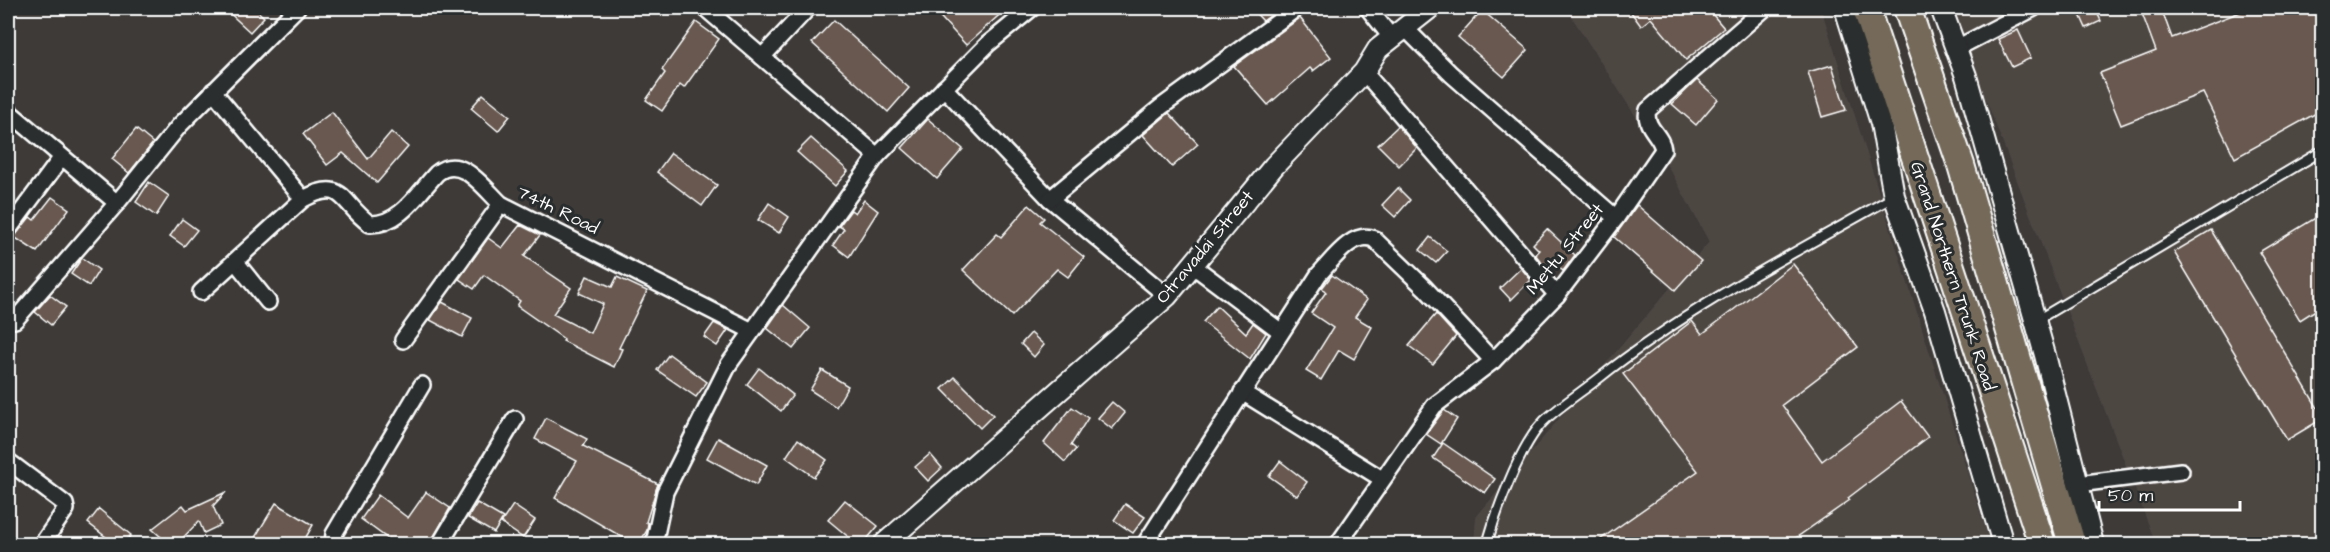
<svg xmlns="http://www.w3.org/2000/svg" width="2330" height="552" viewBox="0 0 2330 552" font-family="'Architects Daughter',sans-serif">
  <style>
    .built { fill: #4e4743 }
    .building { fill: #68594f; stroke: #fff; stroke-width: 1.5 }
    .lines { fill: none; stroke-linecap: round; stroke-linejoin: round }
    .service-casing { stroke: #fff; stroke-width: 12 }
    .minor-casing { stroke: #fff; stroke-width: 20 }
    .tertiary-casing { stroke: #fff; stroke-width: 24 }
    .trunk-casing { stroke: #fff; stroke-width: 30 }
    .service { stroke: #2a2d2e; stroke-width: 8 }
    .minor { stroke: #2a2d2e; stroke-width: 15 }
    .tertiary { stroke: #2a2d2e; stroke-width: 20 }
    .trunk { stroke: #746a5a; stroke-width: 26 }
    .labels { text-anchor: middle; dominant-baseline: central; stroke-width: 6; stroke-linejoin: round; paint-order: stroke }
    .street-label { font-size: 18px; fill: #fff; stroke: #2a2d2e }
  </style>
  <rect width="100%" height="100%" fill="#3d3a38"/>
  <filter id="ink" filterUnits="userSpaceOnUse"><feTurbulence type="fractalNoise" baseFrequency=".0167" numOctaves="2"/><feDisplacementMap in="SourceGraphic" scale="12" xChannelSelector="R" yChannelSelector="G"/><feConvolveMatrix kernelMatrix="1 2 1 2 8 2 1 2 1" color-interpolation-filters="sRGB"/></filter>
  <g filter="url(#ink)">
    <!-- built -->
    <g class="built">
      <polygon points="1566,8 1821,8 1990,544 1474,544 1476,517 1709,242 1672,173"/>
      <polygon points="1951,8 2322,8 2322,544 2156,544"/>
    </g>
    <!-- building -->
    <g class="building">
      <polygon points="224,8 254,8 264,17 250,32"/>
      <polygon points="932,8 1007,8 966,45"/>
      <polygon points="1251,8 1281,8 1263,21"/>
      <polygon points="1628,8 1707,8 1724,28 1686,60 1651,18 1641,26"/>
      <polygon points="2077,8 2095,8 2101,21 2086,28"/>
      <polygon points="2140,8 2161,8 2172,38 2251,8 2322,8 2322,110 2235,158 2203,93 2121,125 2100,73 2156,51"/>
      <polygon points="1482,10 1528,50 1504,77 1458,37"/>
      <polygon points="1300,18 1331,57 1313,71 1310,68 1268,105 1234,66"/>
      <polygon points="834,20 909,88 888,112 812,43"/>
      <polygon points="696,22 719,39 684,88 680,85 662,111 646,100 665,73 662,70"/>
      <polygon points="2018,30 2031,58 2012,67 1998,39"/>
      <polygon points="1832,65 1846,110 1822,117 1808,72"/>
      <polygon points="1697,80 1718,99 1696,125 1672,104"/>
      <polygon points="483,94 510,116 498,131 471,108"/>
      <polygon points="332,112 368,159 391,132 408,147 377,183 343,153 327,165 303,134"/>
      <polygon points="1169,113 1198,144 1172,167 1143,135"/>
      <polygon points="928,119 963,149 937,179 902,148"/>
      <polygon points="1398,126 1417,148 1399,166 1378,145"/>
      <polygon points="136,129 153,143 129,173 112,159"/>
      <polygon points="811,138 848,171 835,186 797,152"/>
      <polygon points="671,153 717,185 702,206 657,172"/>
      <polygon points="149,182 169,196 156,216 136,202"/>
      <polygon points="1398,188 1410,200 1395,217 1382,205"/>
      <polygon points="52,197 69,209 37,252 14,237 30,217 34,220"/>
      <polygon points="864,200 878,211 849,257 833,245 844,229 839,226 851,210 855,213"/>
      <polygon points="769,203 789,217 779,233 758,220"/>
      <polygon points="1029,205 1044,218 1040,222 1084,257 1068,277 1057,269 1012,316 963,270 997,234 1001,237"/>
      <polygon points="1637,205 1701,261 1675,290 1614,237"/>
      <polygon points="2322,214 2322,306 2300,320 2259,252"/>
      <polygon points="182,219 197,230 184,246 170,236"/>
      <polygon points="520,225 540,235 524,256 571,288 553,314 590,333 603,304 579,293 587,276 612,287 617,277 647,291 619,348 622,349 614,367 563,341 564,339 517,306 520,301 484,275 474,289 459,279 488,238 502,248"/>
      <polygon points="1547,229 1575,255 1563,271 1551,261 1545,267 1535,254 1539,250 1533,244"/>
      <polygon points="2211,230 2322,415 2322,419 2287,440 2174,252"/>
      <polygon points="1430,237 1447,251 1436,263 1420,250"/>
      <polygon points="82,258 99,270 89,286 71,274"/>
      <polygon points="1793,264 1858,347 1782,405 1822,461 1901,401 1928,437 1848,498 1850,500 1787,544 1594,544 1698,471 1623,374 1692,321 1702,334"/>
      <polygon points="1521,268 1531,280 1511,300 1500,288"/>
      <polygon points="1332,275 1367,300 1355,317 1372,327 1354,359 1339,350 1321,380 1306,371 1333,328 1311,313 1326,292 1322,288"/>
      <polygon points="50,295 66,307 51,325 35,312"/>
      <polygon points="442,302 472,318 462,337 430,320"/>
      <polygon points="783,305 810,328 793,349 767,328"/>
      <polygon points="1217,306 1246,333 1253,323 1266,333 1250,359 1203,322"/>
      <polygon points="1436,314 1456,336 1433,364 1409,346"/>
      <polygon points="714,323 728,330 717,346 704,337"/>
      <polygon points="1031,333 1044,345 1034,357 1021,344"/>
      <polygon points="669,354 707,382 696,397 657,370"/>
      <polygon points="759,368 793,395 781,411 747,384"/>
      <polygon points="822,370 848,386 836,407 810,390"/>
      <polygon points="955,377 993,415 980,428 942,389"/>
      <polygon points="1112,402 1125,413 1112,429 1098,418"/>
      <polygon points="1072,407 1088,418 1071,445 1076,449 1065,462 1044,443"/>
      <polygon points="1444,410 1457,419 1441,444 1426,434"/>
      <polygon points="546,418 587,439 583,446 658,484 646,522 648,523 647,530 639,544 634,544 555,498 577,461 535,439"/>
      <polygon points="718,438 767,465 756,485 707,458"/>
      <polygon points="798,439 827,460 814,477 786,457"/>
      <polygon points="1443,443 1495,479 1485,493 1433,458"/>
      <polygon points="930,454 942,468 928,481 915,467"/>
      <polygon points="1280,461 1307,482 1297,496 1269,476"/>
      <polygon points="226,492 213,506 221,525 204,533 199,521 177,544 169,544 152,529 183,505 187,510"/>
      <polygon points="426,492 450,508 430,544 395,544 361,519 378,495 408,518"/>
      <polygon points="845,500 878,526 863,544 857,544 828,520"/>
      <polygon points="276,503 313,525 302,544 251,544"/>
      <polygon points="477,503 503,518 494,533 468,518"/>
      <polygon points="1125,504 1145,517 1133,533 1114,520"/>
      <polygon points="513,505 535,520 523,538 501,523"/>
      <polygon points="99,509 131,535 123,544 115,544 88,523"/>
    </g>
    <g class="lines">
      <!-- service casing -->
      <g class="service-casing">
        <g id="service">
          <polyline points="2037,320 2322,151"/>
          <path d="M1487 544C1496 512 1520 445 1544 421 1560 406 1580 393 1598 379 1689 307 1792 254 1893 197"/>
        </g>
      </g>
      <!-- minor casing -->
      <g class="minor-casing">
        <g id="minor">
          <polyline points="705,8 762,57"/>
          <polyline points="808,8 762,57 877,156 988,44 1032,8"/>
          <polyline points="1368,8 1391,37"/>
          <polyline points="1404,27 1451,74 1616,218"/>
          <polyline points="1957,48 2034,8"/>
          <polyline points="1364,72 1557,295"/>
          <polyline points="944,88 1050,199 1167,296"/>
          <polyline points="213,91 303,199"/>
          <polyline points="8,111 117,203"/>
          <polyline points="1050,199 1161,107 1297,8"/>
          <polyline points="8,230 62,157"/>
          <polyline points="235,261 268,302"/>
          <polyline points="1192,265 1280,331"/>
          <path d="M201 292 303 199C345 177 340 203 370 224 400 225 418 193 437 173 461 154 483 187 501 204L752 331"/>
          <polyline points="15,320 117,203 179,126 297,8"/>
          <polyline points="403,340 501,204"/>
          <polyline points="1242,392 1382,479"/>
          <polyline points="8,461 65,504 66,509 42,544"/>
          <polyline points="2078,484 2181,471"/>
          <polyline points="333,544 334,534 422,385"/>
          <polyline points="440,544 515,419"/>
          <polyline points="654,544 665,492 729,364 877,156"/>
          <path d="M1145 544 1319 274C1332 261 1352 230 1374 239L1425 288 1493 361"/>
          <path d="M1338 544 1434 406 1493 361 1557 295 1616 218 1663 150C1662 135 1643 127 1648 110L1765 8"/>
        </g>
      </g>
      <!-- tertiary casing -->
      <g class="tertiary-casing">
        <g id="tertiary">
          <polyline points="1845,8 1881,123 1894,196 1935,311 2003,544"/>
          <polyline points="1941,8 1966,76 2045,355 2093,544"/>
          <polyline points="884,544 1167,296 1274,166 1364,72 1378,49 1430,8"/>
        </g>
      </g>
      <!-- trunk casing -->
      <g class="trunk-casing">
        <g id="trunk">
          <polyline points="1866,8 2042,544"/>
          <polyline points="1907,8 1961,165 2072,544"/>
        </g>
      </g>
      <!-- service -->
      <use href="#service" class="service"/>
      <!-- minor -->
      <use href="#minor" class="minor"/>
      <!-- tertiary -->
      <use href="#tertiary" class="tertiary"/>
      <!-- trunk -->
      <use href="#trunk" class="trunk"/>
    </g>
  </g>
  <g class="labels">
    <!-- street labels -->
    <g class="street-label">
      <text transform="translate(558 210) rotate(26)">74th Road</text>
      <text transform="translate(1205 247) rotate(-50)">Otravadai Street</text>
      <text transform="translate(1565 249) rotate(-51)">Mettu Street</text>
      <text transform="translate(1953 276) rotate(72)">Grand Northern Trunk Road</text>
    </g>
  </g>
  <!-- margin -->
  <rect width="2330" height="552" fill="none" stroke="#2a2d2e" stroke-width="30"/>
  <rect x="15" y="15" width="2300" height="522" fill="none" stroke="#fff" stroke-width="2" filter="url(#ink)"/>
  <!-- scale -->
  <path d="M2099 501v9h141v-9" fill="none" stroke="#ffffff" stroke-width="3"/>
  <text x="2108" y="501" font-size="18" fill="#ffffff" stroke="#2a2d2e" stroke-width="4.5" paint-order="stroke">50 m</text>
</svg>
